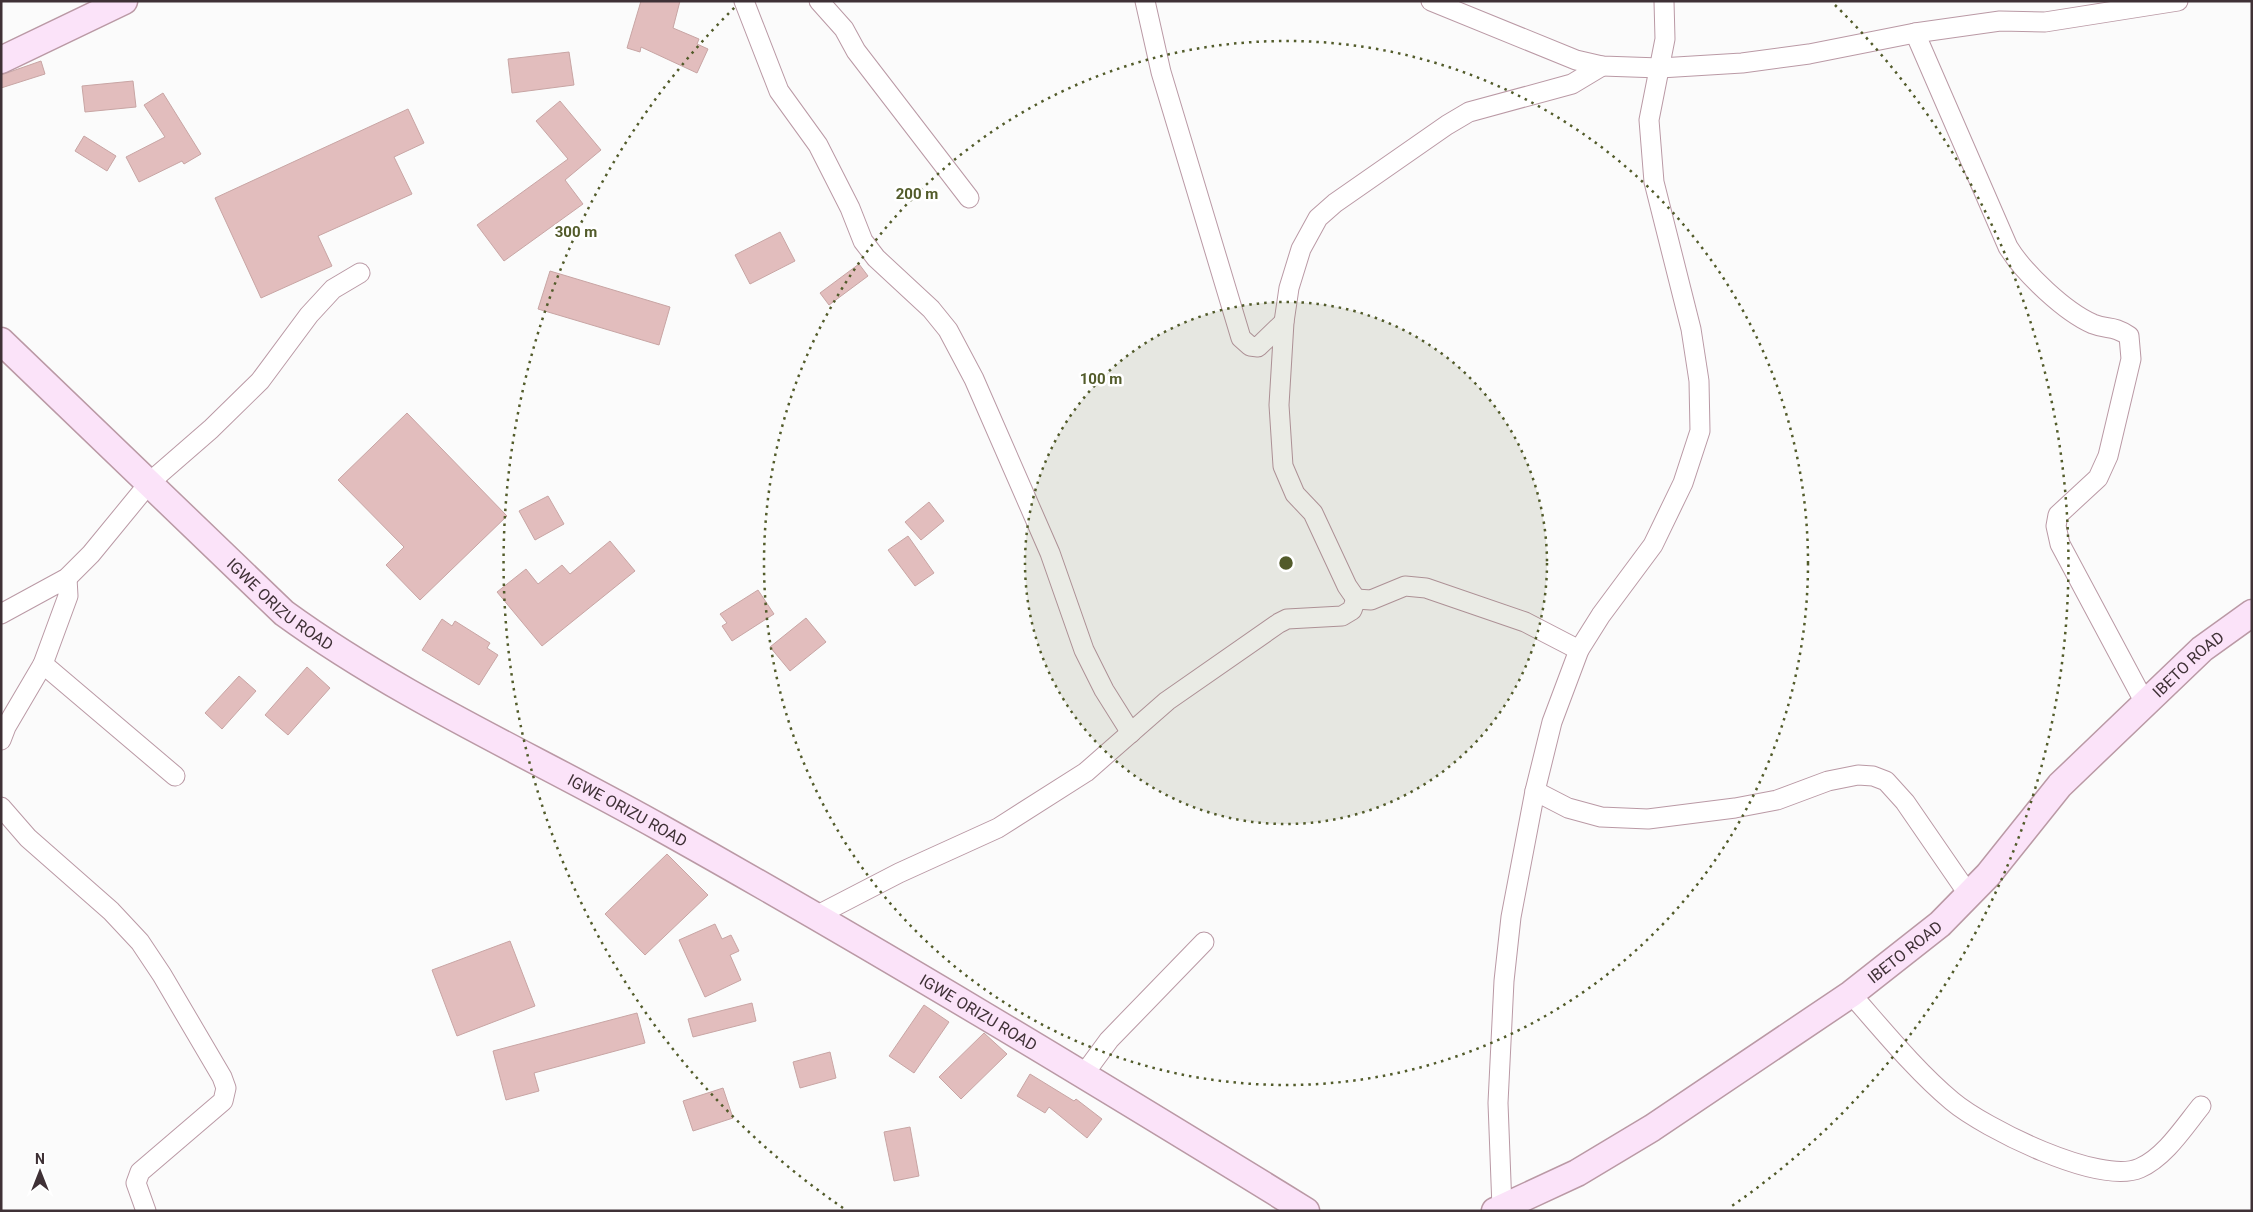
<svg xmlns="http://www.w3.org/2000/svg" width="2253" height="1212" viewBox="0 0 2253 1212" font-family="Roboto,sans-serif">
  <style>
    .building { fill: #e2bdbd; stroke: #c8a5a4 }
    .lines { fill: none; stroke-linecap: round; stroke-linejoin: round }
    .street-casing { stroke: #ba99a5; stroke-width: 21 }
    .secondary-casing { stroke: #ba99a5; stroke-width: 29 }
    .street { stroke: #fff; stroke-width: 19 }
    .secondary { stroke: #fbe3f9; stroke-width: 26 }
    .ring { fill: none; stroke: #525b2a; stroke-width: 2.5; stroke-dasharray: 2.5 5 }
    .labels { text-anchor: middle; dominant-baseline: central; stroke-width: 5; stroke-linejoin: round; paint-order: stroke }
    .street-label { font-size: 16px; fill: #3f3136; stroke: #fff }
    .centre { fill: #525b2a; stroke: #fff; stroke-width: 2.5 }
    .ring-label { font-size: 15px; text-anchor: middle; font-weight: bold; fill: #525b2a; stroke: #fff; stroke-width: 5; stroke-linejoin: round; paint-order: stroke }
  </style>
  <rect width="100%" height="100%" fill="#fbfbfb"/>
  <!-- building -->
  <g class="building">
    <polygon points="641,1 680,1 673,28 699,39 697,44 708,49 697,73 641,47 640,52 627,48"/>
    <polygon points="569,52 574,85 512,93 508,59"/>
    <polygon points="41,61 45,74 1,88 1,75"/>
    <polygon points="133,81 136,107 85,112 82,86"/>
    <polygon points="163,93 201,154 184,164 182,161 139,182 126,157 165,137 144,105"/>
    <polygon points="560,101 601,150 565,180 583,204 504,261 477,225 568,159 536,121"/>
    <polygon points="408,109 424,143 394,157 412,194 318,236 332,266 261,298 215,198"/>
    <polygon points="84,136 116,156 107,171 75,151"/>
    <polygon points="780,232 795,261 750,284 735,255"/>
    <polygon points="859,264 868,276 829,305 820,293"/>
    <polygon points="550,271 670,307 659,345 538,309"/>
    <polygon points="407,413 507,516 420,600 386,565 404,547 338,480"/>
    <polygon points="548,496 564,524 535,540 519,511"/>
    <polygon points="929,502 944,521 921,540 905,522"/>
    <polygon points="908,536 934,573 915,586 888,550"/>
    <polygon points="610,541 635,571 542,646 497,592 526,569 538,584 562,565 570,574"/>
    <polygon points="758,590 774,614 732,641 722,626 727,623 720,614"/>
    <polygon points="806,618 826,642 790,671 770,647"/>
    <polygon points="442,619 452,626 455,621 490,643 487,648 498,655 479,685 422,650"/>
    <polygon points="307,667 330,688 288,735 265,715"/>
    <polygon points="239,676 256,691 222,729 205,713"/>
    <polygon points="667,854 708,895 645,955 605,914"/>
    <polygon points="715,924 722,939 731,935 739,951 730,955 741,980 705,997 679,940"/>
    <polygon points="510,941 535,1006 457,1036 432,970"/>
    <polygon points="752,1003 756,1021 693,1037 688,1019"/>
    <polygon points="924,1005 949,1022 914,1073 889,1056"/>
    <polygon points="637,1013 645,1043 534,1073 539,1091 506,1100 493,1051"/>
    <polygon points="984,1033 1007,1054 961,1099 939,1077"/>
    <polygon points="830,1052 836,1078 800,1088 793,1062"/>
    <polygon points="1030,1074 1074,1101 1076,1099 1102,1119 1087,1138 1049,1107 1045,1113 1017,1096"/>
    <polygon points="723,1088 733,1118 693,1131 683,1101"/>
    <polygon points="910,1127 919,1176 894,1181 884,1132"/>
  </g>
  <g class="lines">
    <!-- street casing -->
    <g class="street-casing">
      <g id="street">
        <polyline points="744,1 779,91 818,145 850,208 863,241 876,258 931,309 948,330 974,379 1050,553 1084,650 1104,690 1131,733"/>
        <polyline points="819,1 844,29 856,51 969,198"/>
        <polyline points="1145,1 1161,72 1241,338 1250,346 1258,347 1284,322"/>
        <polyline points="1431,1 1576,60 1602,66 1660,68 1742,63 1809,54 1915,33 2000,21 2045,22 2178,1"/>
        <path d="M1915 33 2008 247C2024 273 2065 312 2093 324 2108 330 2113 325 2129 336L2131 359 2108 456 2098 478 2058 515 2056 526 2060 544 2145 703"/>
        <polyline points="1356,599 1347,586 1313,513 1295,494 1283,466 1279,405 1284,322 1289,288 1301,249 1318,218 1335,203 1447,125 1469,112 1572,84 1602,66"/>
        <polyline points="1356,599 1371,600 1405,586 1426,588 1525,622 1579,650"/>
        <polyline points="1,614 67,578 91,554 150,482 211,429 260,381 309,315 333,289 360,273"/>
        <polyline points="43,664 175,776"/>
        <polyline points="1,740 6,727 43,664 68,596 67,578"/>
        <polyline points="1535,791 1568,808 1601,817 1648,819 1735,808 1777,800 1828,781 1858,775 1873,776 1886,781 1905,802 1969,895"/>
        <polyline points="1,807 28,838 111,911 140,942 162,975 222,1077 226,1088 223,1101 140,1172 136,1183 146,1211"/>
        <polyline points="814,917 899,873 998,828 1086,772 1167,701 1279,623 1287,619 1342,616 1352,610 1356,599"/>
        <path d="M1851 994C1882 1029 1916 1071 1952 1101 1984 1128 2100 1186 2140 1168 2165 1157 2184 1127 2201 1106"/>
        <polyline points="1084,1074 1109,1040 1204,942"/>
        <polyline points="1502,1208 1498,1103 1504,981 1511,917 1535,791 1552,722 1579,650 1601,615 1653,545 1683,483 1700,431 1699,381 1691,329 1654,182 1649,120 1665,39 1664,1"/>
      </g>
    </g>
    <!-- secondary casing -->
    <g class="secondary-casing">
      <g id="secondary">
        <polyline points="1,60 124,1"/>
        <path id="s1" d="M1 341 284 613C401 698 535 757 661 828 879 950 1093 1080 1306 1211"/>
        <path id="s2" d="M1495 1211 1577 1173 1652 1128 1851 994 1940 924 1988 875 2060 785 2202 649 2252 613"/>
      </g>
    </g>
    <!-- street -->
    <use href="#street" class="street"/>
    <!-- secondary -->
    <use href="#secondary" class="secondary"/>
  </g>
  <!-- distance rings -->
  <circle cx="1286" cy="563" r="261" fill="#525b2a" fill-opacity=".12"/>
  <g class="ring">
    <circle cx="1286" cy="563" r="261"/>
    <circle cx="1286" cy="563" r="522"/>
    <path d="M843 1208A783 783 0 0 1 737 5M1835 5A783 783 0 0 1 1729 1208"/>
  </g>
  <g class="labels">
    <!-- street labels -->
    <g class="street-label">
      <text stroke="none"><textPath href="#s1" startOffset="384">IGWE ORIZU ROAD</textPath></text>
      <text stroke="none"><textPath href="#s2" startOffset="891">IBETO ROAD</textPath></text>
      <text stroke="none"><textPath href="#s1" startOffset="789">IGWE ORIZU ROAD</textPath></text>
      <text stroke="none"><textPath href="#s2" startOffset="486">IBETO ROAD</textPath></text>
      <text stroke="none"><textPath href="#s1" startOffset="1194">IGWE ORIZU ROAD</textPath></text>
    </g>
  </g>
  <circle cx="1286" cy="563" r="8" class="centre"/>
  <g class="ring-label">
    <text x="917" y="199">200 m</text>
    <text x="576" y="237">300 m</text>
    <text x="1101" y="384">100 m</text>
  </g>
  <!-- border -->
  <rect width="2253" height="1212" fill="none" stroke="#3f3136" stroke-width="5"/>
  <!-- north arrow -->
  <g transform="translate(40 1172)" stroke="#ffffff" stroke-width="4" paint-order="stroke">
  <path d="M0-4L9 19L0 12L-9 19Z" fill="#3f3136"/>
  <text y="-8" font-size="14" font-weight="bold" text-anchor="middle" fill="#3f3136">N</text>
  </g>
</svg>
